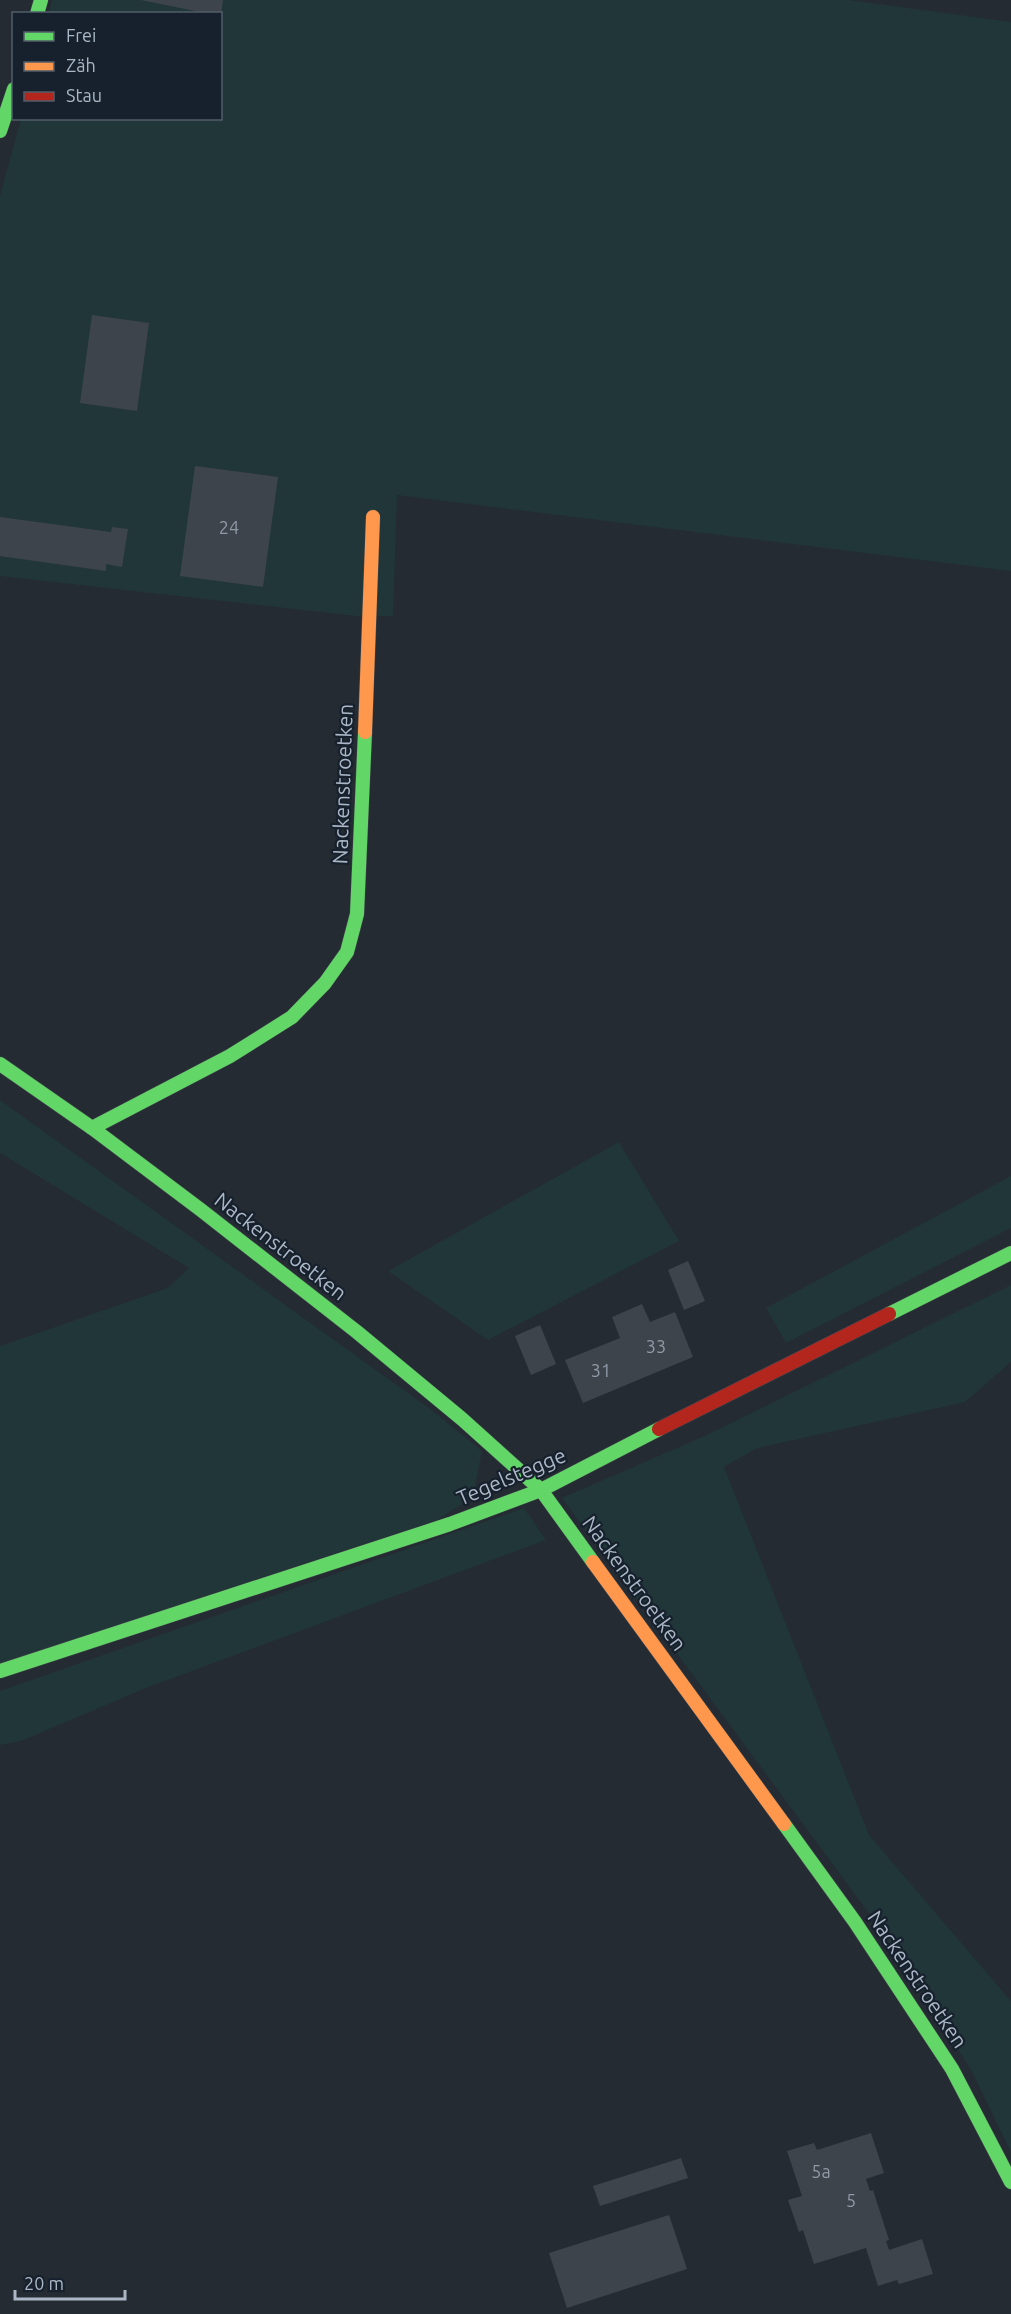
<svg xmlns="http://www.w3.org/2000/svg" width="1011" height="2314" viewBox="0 0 1011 2314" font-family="Ubuntu,sans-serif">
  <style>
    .green { fill: #213638 }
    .building { fill: #3e444b }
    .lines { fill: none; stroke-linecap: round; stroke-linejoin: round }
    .fast-casing { stroke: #42474d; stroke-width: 15 }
    .slow-casing { stroke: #42474d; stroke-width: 15 }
    .jam-casing { stroke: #42474d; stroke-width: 15 }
    .fast { stroke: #63d668; stroke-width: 14 }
    .slow { stroke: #ff974d; stroke-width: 14 }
    .jam { stroke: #b3261e; stroke-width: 14 }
    .labels { text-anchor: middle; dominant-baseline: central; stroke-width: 4.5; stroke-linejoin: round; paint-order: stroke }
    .number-label { font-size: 18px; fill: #909aa7 }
    .street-label { font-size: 21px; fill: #abb7c6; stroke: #17212d }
  </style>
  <rect width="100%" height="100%" fill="#242b32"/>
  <!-- green -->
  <g class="green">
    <polygon points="52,0 849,0 1011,22 1011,571 397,495 393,616 356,616 0,576 0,196 21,119 220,118 220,14 49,13"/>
    <polygon points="0,1100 433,1411 482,1451 473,1497 437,1520 0,1663 0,1346 168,1288 189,1268 0,1153"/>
    <polygon points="619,1142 679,1241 488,1340 388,1271"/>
    <polygon points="1011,1176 1011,1228 786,1343 766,1308"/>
    <polygon points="1011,1285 1011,1362 965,1402 757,1448 724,1467 869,1835 1011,2001 1011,2152 971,2070 888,1939 562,1498 709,1434"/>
    <polygon points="524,1508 546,1540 146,1688 21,1741 0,1745 0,1691"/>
  </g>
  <!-- building -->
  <g class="building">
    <polygon points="141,0 223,0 221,14 210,14"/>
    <polygon points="92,315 149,323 137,411 80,403"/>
    <polygon points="195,466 278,477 263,587 180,576"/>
    <polygon points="0,517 111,532 112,527 128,529 122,567 106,564 106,571 0,556"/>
    <polygon points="688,1261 705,1301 684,1310 668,1270"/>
    <polygon points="642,1304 650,1322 675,1312 693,1357 583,1403 565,1360 620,1338 612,1317"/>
    <polygon points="540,1325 556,1364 531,1375 515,1336"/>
    <polygon points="871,2133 884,2173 866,2179 870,2191 873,2190 889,2240 886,2241 889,2250 922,2239 933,2274 899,2284 897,2280 878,2286 866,2248 814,2264 803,2230 799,2232 788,2200 802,2196 787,2151 814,2143 817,2150"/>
    <polygon points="681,2158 688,2178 600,2206 593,2186"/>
    <polygon points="669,2215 687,2269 567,2308 549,2253"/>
  </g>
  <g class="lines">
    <!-- fast casing -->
    <g class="fast-casing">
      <g id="fast">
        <polyline points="37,14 41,0"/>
        <polyline points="0,131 14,89"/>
        <polyline points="0,1064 92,1128 201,1210 357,1332 462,1419 541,1490 593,1562"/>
        <polyline points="92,1128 230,1056 292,1017 325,983 347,952 357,914 365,732"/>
        <polyline points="889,1314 1011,1253"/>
        <polyline points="0,1671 450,1524 541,1490 659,1429"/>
        <polyline points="784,1824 855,1922 952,2069 1011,2182"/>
      </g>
    </g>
    <!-- slow casing -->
    <g class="slow-casing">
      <g id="slow">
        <polyline points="365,732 373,517"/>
        <polyline points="593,1562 784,1824"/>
      </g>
    </g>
    <!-- jam casing -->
    <g class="jam-casing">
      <polyline id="jam" points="659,1429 889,1314"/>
    </g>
    <!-- fast -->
    <use href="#fast" class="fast"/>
    <!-- slow -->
    <use href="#slow" class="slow"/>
    <!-- jam -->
    <use href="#jam" class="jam"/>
  </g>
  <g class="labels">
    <!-- number labels -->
    <g class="number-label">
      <text x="229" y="527">24</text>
      <text x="656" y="1346">33</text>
      <text x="601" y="1370">31</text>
      <text x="821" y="2171">5a</text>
      <text x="851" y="2200">5</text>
    </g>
    <!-- street labels -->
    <g class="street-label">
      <text transform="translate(342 784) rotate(-88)">Nackenstroetken</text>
      <text transform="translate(281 1246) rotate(38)">Nackenstroetken</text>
      <text transform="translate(511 1476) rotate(-23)">Tegelstegge</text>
      <text transform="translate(635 1583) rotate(54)">Nackenstroetken</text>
      <text transform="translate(918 1979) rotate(56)">Nackenstroetken</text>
    </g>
  </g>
  <!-- legend -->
  <rect x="12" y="12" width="210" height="108" fill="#17212d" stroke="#525d6a" stroke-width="1.5"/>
  <rect x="24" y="32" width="30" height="9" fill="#63d668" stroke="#525d6a" stroke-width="1.5"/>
  <text x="66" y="42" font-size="18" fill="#abb7c6">Frei</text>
  <rect x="24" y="62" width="30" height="9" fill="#ff974d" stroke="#525d6a" stroke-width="1.5"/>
  <text x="66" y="72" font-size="18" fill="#abb7c6">Zäh</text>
  <rect x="24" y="92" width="30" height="9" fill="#b3261e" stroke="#525d6a" stroke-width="1.5"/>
  <text x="66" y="102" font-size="18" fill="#abb7c6">Stau</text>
  <!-- scale -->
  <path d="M15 2290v9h110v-9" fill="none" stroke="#abb7c6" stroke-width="3"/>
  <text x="24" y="2290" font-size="18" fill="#abb7c6" stroke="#17212d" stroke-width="4.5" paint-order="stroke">20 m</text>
</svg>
